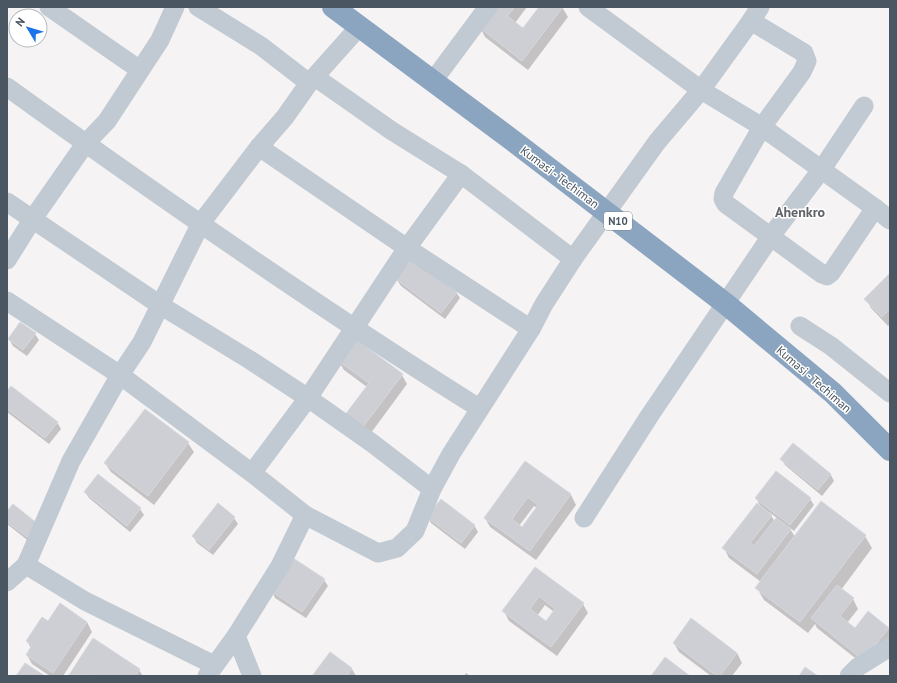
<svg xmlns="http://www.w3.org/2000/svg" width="897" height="683" viewBox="0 0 897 683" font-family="'PT Sans',sans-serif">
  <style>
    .shadow { fill: #0003; fill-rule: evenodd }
    .building { fill: #cdcfd5; stroke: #d7d9de; fill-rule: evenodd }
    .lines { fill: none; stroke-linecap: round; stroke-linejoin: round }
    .street { stroke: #c1cad2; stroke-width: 19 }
    .highway { stroke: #8ba5c1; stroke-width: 22 }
    .labels { text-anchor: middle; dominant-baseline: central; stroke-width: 3; stroke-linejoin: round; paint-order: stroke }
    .shield { fill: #fff; stroke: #808990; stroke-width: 1 }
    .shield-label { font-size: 11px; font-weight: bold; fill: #4a5661 }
    .street-label { font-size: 12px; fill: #4a5661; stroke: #fff }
    .quarter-label { font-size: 14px; font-weight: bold; fill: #5f6368; stroke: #fff }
  </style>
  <rect width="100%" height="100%" fill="#f5f3f3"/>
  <!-- shadow -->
  <g class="shadow">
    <polygon points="495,7 527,7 515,23 523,30 540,7 562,7 568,17 528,70 485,37 480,27"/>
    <polygon points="890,275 890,324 888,326 871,308 866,299"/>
    <polygon points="397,280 456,292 460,298 445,319 401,286"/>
    <polygon points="35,334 39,340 27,356 13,346 9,339"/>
    <polygon points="338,360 402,375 407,384 368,437 346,416 367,387 344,370"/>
    <polygon points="7,393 57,422 61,429 49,444 7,412"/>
    <polygon points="188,443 194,452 154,505 111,472 105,463"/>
    <polygon points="793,445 831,475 834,481 822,496 785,465 782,459"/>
    <path d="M525 462 571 495 576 505 536 560 490 527 485 518ZM534 506 537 508 522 528 519 526Z"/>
    <polygon points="85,492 140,509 144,515 130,532 89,498"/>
    <path d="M756 498 810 499 814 505 794 531 789 527 795 537 865 536 872 548 841 590 853 599 858 609 847 623 855 629 888 628 890 632V642L869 669 817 628 815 624 808 633 764 600 757 588 761 582 729 558 724 548 762 509ZM769 512 777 518 775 522Z"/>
    <polygon points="7,513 37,525 31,543 7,524"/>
    <polygon points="428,517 474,525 478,532 465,549 431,523"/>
    <polygon points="234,518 238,524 213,555 197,543 193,536"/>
    <path d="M535 568 583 604 588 613 557 656 509 621 504 611ZM545 605 554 612 546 623 537 616Z"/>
    <polygon points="324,580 328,586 306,618 275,598 272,591"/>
    <polygon points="48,622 87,622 92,632 63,676 50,676 32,664 27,655 31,648 27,641"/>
    <polygon points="94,640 139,670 143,676 71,676"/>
    <polygon points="674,643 737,653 742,663 732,676 711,676 679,652"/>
    <polygon points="330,653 352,669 356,676 314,676"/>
    <polygon points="466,673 470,676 464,676"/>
  </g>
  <!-- building -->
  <g class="building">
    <polygon points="494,7 515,7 507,16 523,28 539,7 563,7 522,61 479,27"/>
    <polygon points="412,258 457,292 441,313 396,279"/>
    <polygon points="890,273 890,309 882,317 864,299"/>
    <polygon points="20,322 36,333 23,350 8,339"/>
    <polygon points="354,338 403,374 362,428 345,415 369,383 337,360"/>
    <polygon points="11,386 58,422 45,438 7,409 7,391"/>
    <polygon points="145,409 189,442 148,496 104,463"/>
    <polygon points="793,443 831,474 818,490 780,459"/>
    <path d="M525 461 571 494 530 551 484 518ZM528 497 538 505 522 527 512 519Z"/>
    <polygon points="776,471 811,498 790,525 755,498"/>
    <polygon points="98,474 141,508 127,526 84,492"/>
    <polygon points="441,499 475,525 461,543 427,517"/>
    <polygon points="821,501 866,535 800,622 755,588"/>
    <polygon points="218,503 235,517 209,550 192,536"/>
    <polygon points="757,503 772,515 750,543 754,546 776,518 791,529 757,574 722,548"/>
    <polygon points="13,504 38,524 27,537 7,522 7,511"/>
    <polygon points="293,558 325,579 302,612 271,591"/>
    <path d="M535 567 584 603 551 647 502 611ZM539 596 555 609 546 621 530 609Z"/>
    <polygon points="837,585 854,598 840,616 855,628 868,611 889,628 863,660 811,618"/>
    <polygon points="60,603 87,622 53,673 26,655 32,645 26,641 42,617 48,621"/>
    <polygon points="691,618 737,653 720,676 717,676 673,643"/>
    <polygon points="93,638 140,669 135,676 69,675"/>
    <polygon points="330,652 352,668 347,676 312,676"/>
    <polygon points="665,657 690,676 651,676"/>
    <polygon points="25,663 45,676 16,676"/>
    <polygon points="805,667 818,676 799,676"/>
  </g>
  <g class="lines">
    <!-- street -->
    <g class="street">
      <polyline points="49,7 140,70"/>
      <polyline points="198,7 261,46 309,83"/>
      <polyline points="588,7 701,90 762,127 875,208 890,220"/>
      <polyline points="751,21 804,53 807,61 802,72 762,127 724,193 723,199 726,204 822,274 827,276 831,273 875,208"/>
      <polyline points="315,77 392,131 461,174 573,259"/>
      <polyline points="433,81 488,7"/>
      <path d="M7 87C161 198 318 307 479 408"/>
      <polyline points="259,147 407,248 531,329"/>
      <polyline points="7,202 160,305 250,360 308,398 372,443 432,489"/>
      <polyline points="7,260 32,220 85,144 107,121 160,40 175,7"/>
      <polyline points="7,301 120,375 252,473 305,515 378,553 397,548 415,531 432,489 451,454 531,329 544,304 573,259 657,142 701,90 751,21 760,7"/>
      <polyline points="800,326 831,346 890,393"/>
      <polyline points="252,473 308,398 407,248 461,174"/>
      <polyline points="584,518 650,415 771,236 822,169 864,106"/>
      <polyline points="26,565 85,601 214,665"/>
      <polyline points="7,582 26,565 71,461 120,375 142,342 201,223 259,147 285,117 309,83 359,27"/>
      <polyline points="236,636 252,676"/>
      <polyline points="207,676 236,636 280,566 305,515"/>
      <polyline points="849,676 858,667 890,647"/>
    </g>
    <!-- highway -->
    <polyline class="highway" points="333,7 512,140 726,304 833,393 890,450"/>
  </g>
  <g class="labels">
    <!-- shield labels -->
    <rect class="shield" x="604" y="212" width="28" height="18" rx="3"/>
    <g class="shield-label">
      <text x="618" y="221">N10</text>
    </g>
    <!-- street labels -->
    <g class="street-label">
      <text transform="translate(560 177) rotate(37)">Kumasi - Techiman</text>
      <text transform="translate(814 379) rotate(41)">Kumasi - Techiman</text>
    </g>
    <!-- quarter labels -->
    <g class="quarter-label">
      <text x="800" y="212">Ahenkro</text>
    </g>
  </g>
  <!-- border -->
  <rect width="897" height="683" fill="none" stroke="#4a5661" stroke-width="16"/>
  <!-- north arrow -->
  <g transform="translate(28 28) rotate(308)"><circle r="19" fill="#ffffff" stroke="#b7bbc0"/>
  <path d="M0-3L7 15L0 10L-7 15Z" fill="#1a73e8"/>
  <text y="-6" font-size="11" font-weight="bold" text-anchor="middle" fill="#4a5661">N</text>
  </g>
</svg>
